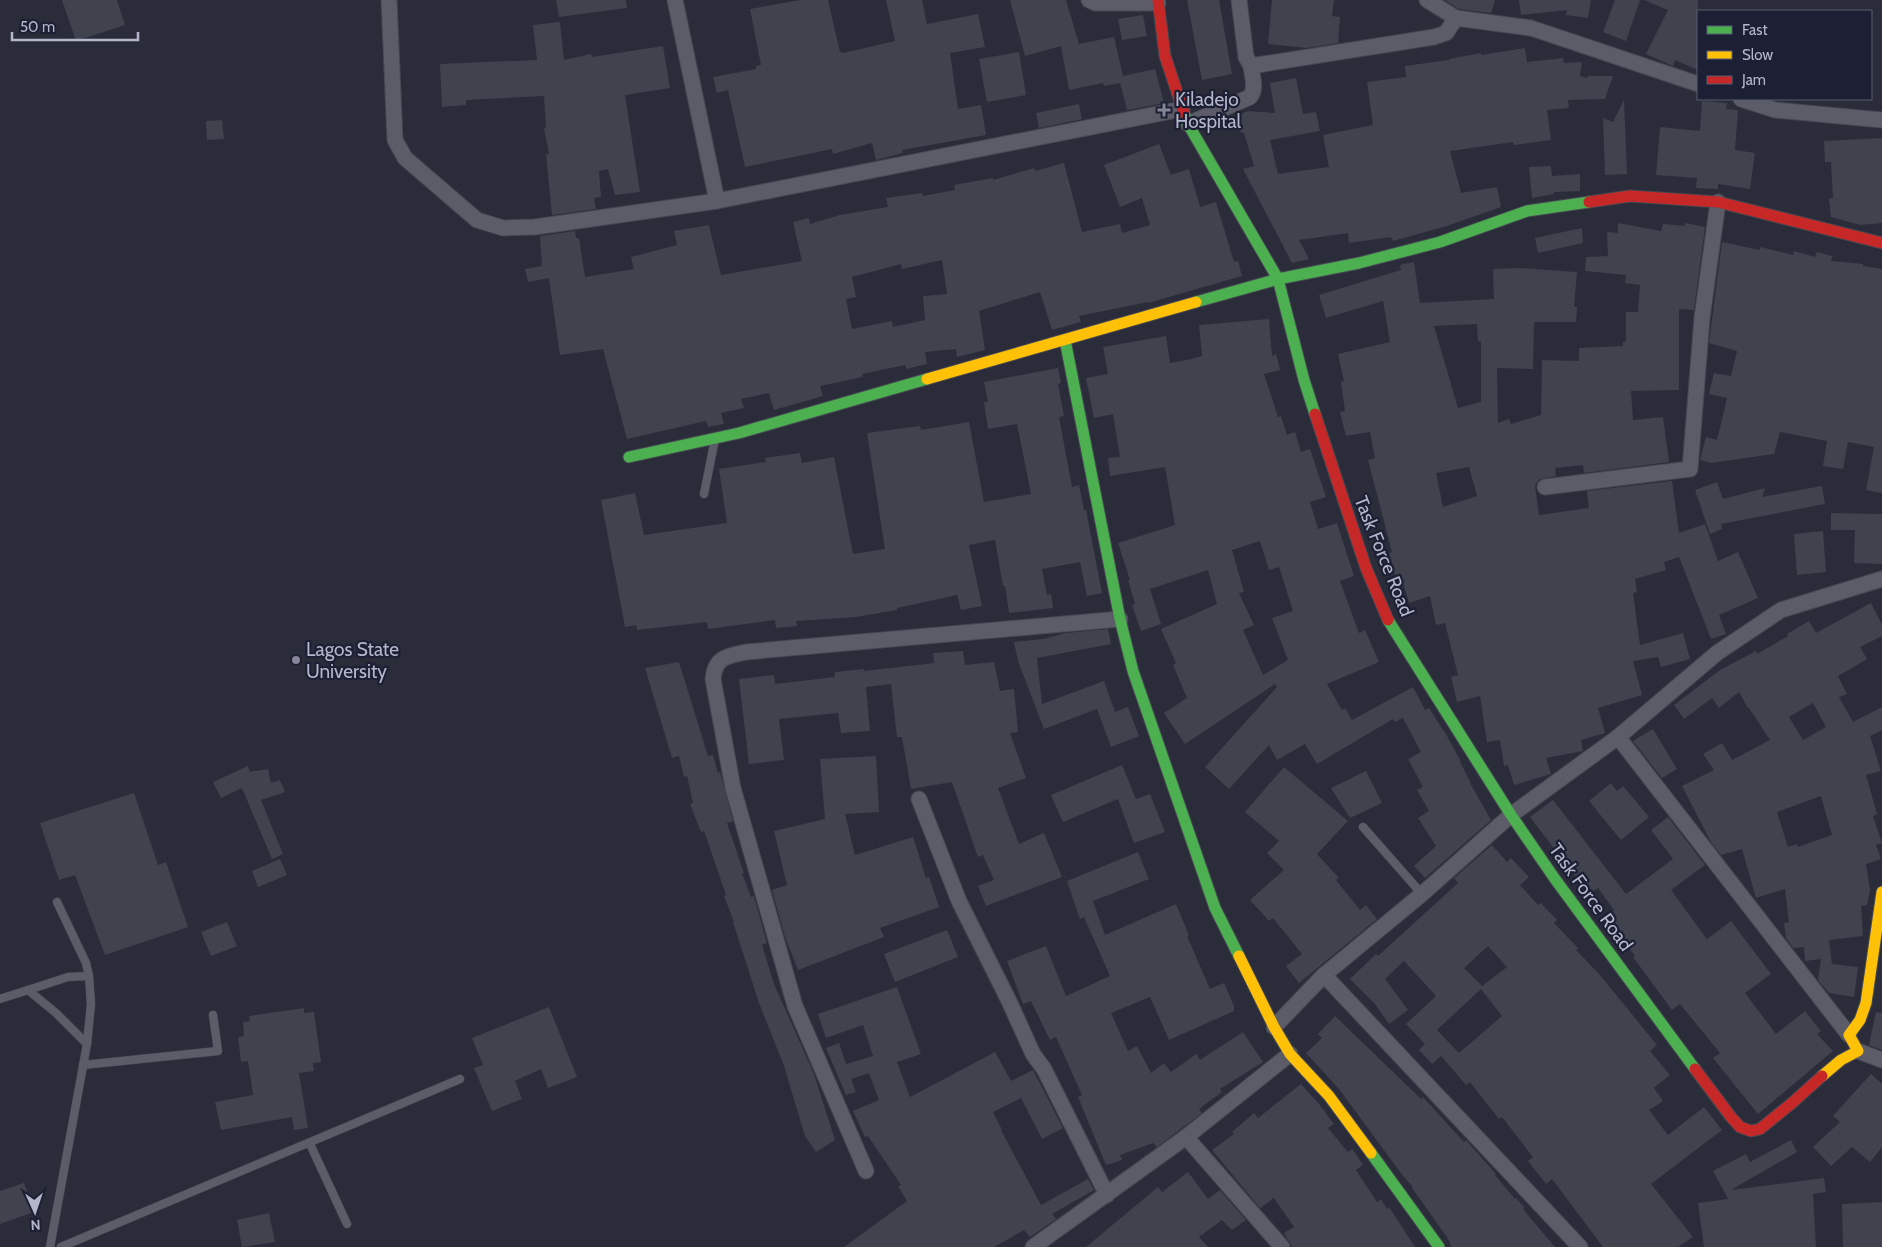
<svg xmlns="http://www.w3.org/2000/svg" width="1882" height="1247" viewBox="0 0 1882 1247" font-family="Cabin,sans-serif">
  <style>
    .building { fill: #40424e; fill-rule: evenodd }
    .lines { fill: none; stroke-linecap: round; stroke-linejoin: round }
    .lane-casing { stroke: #454751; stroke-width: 9 }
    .street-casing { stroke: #454751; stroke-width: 17 }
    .fast-casing { stroke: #454751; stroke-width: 13 }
    .slow-casing { stroke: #454751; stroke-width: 13 }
    .jam-casing { stroke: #454751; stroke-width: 13 }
    .lane { stroke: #5b5c67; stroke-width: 8 }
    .street { stroke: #5b5c67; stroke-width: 15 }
    .fast { stroke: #4caf50; stroke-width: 11 }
    .slow { stroke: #ffc107; stroke-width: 11 }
    .jam { stroke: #c62828; stroke-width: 11 }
    .poi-dot { fill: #848698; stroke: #1d2035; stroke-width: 2 }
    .labels { text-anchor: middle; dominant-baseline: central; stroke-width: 4.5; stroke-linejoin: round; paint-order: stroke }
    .poi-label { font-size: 19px; fill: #b4b7ca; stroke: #1d2035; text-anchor: start }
    .street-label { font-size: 19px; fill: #b4b7ca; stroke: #1d2035 }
  </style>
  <rect width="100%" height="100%" fill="#2a2c3a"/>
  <!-- building -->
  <g class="building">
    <polygon points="62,0 117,0 125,25 76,41"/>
    <polygon points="556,0 626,0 627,8 559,17"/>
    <polygon points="800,0 828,0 840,52 843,53 895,41 886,0 922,0 927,24 978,14 985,47 950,53 958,109 981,105 986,135 902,150 903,153 876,160 872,143 833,154 832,149 745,167 728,90 717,93 713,77 756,69 756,66 761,65 750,9"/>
    <polygon points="1010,0 1066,0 1079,44 1114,37 1123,76 1155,69 1164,103 1127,110 1120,83 1104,86 1103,83 1069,90 1061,46 1025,56"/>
    <polygon points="1187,0 1219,0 1232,74 1202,80"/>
    <polygon points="1272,0 1334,0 1332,16 1340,17 1338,43 1307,48 1268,44"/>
    <polygon points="1445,0 1495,0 1491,13 1459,9"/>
    <polygon points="1519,0 1591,0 1588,18 1566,15 1567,10 1521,15"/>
    <polygon points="1615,0 1640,0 1626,41 1603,32"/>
    <polygon points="1644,0 1698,0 1698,70 1675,60 1673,66 1646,54 1668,10"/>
    <polygon points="1143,15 1147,36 1122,40 1118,19"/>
    <polygon points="560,22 564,60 591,54 592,57 663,46 670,88 625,95 640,192 615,195 608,169 599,171 601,197 594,198 596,209 552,215 546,154 549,154 544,128 546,128 544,96 466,100 466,105 442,107 440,64 537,60 533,25"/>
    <polygon points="1525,48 1527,62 1563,58 1564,63 1582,62 1580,76 1587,78 1588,76 1613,76 1605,99 1568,100 1569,108 1547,110 1551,140 1514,145 1513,142 1450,151 1461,193 1497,187 1501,207 1447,226 1393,241 1391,237 1349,243 1348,233 1299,240 1309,259 1292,263 1243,169 1254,166 1244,133 1240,132 1235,116 1248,111 1275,113 1270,83 1296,78 1303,114 1316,112 1320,131 1270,140 1278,174 1329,167 1323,135 1373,125 1367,82 1406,77 1405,66 1449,60 1449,59 1481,53 1481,55"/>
    <polygon points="1019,52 1026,95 987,102 979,59"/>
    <polygon points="1624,100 1627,174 1605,175 1603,118 1613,122"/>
    <polygon points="1702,101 1727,103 1726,109 1738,110 1735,150 1755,153 1750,189 1718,184 1718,189 1696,188 1697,178 1656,175 1660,127 1700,131"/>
    <polygon points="1079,104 1082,119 1039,128 1036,113"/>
    <polygon points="222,120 224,139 207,140 206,121"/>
    <polygon points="1882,138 1882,223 1860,225 1831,217 1829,199 1833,198 1831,162 1825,162 1824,141"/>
    <path d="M1159 144 1171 175 1189 169 1200 207 1216 202 1234 262 1238 261 1242 276 1148 303V302L1079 316 1081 322 1052 330 1040 292 979 311 985 350 957 357 956 349 925 352 927 364 906 369 905 365 862 374 863 377 820 386 823 396 774 410 769 393 741 399 744 408 721 413 724 424 708 427 706 421 627 439 603 349 560 355 549 278 528 282 525 269 542 266 540 236 575 231 576 238H579L585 277 634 269 631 257 677 245 674 231 709 225 721 275 802 261 793 222 809 218 810 224 840 215 888 207 886 198 922 193 923 196 955 190 954 185 993 178V180L1034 168 1035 171 1064 163 1082 232 1120 224 1122 233 1150 225 1142 198 1120 207 1104 165ZM942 260 947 294 923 296 925 320 893 327 892 321 852 329 846 299 856 297 852 277 901 264 902 269Z"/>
    <polygon points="1551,166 1552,176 1580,174 1580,191 1554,192 1554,194 1532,198 1529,167"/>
    <path d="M1618 223 1661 231 1663 224 1685 226V223L1705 227 1694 310 1679 309V390L1631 391 1633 420 1663 417 1669 462 1584 473 1583 465 1555 468 1556 476 1540 479 1535 485 1539 515 1589 508 1587 491 1672 481 1679 533 1705 524 1718 561 1738 552 1758 598 1719 615 1726 634 1711 639 1679 557 1664 562 1666 570 1635 579 1637 592 1633 593 1640 645 1683 633 1690 659 1661 667 1658 657 1633 661 1642 695 1598 708 1605 733 1581 740 1583 751 1546 758 1551 774 1514 785 1508 765 1504 766 1500 740 1487 742 1480 696 1457 702 1451 677 1458 675 1445 623 1436 625 1430 596 1409 603 1401 576 1396 578 1389 553 1392 552 1368 460 1375 458 1370 432 1346 436 1340 412 1345 411 1341 382 1344 381 1338 354 1390 342 1383 301 1326 318 1319 295 1401 270 1400 265 1414 262 1420 303 1494 299 1493 269 1519 268 1577 272 1574 307H1577L1576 322H1534L1533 369 1497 368 1498 423 1509 419 1511 424 1541 415 1542 360 1579 361V348L1623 346V342H1626V312H1638L1640 285 1625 283 1626 275 1585 271 1586 257 1608 256 1607 232 1618 233ZM1477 324 1478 341H1481V402L1458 408 1434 326ZM1469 467 1477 496 1443 507 1436 473Z"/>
    <polygon points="1582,228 1583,243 1538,253 1535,238"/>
    <polygon points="1722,242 1760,250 1760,247 1793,255 1794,251 1815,257 1817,252 1832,256 1831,261 1863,264 1863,266 1882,269 1882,493 1866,490 1874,447 1848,442 1843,469 1823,466 1827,441 1780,432 1774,454 1711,463 1700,460 1706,437 1717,440 1727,398 1709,394 1714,373 1731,376 1737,351 1709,343"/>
    <path d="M1269 319 1272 356 1276 354 1280 370 1264 374 1278 417 1281 416 1287 435 1295 432 1301 452 1310 449 1326 497 1310 502 1318 529 1337 523 1354 576 1340 581 1359 633 1365 630 1379 662 1327 684 1342 710 1345 708 1352 720 1413 687 1425 710 1429 708 1447 736 1461 762H1460L1471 783H1470L1491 820 1425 878 1414 866 1436 846 1418 818 1429 811 1417 790 1423 787 1408 759 1421 752 1403 718 1395 722 1393 719 1317 764 1305 744 1277 760 1269 745 1229 789 1205 767 1277 687 1275 684 1185 744 1164 713 1187 698 1173 665 1176 663 1161 629 1217 604 1208 570 1150 589 1161 624 1141 631 1132 605 1135 604 1128 580H1130L1118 543 1175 525 1165 467 1110 476 1108 458 1120 457 1113 414 1094 418 1086 378 1108 374 1103 347 1166 336 1170 363 1187 360 1202 356 1199 325ZM1260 541 1269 570 1279 567 1293 611 1272 618 1288 660 1263 675 1243 630 1254 625 1239 593 1244 592 1232 550Z"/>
    <polygon points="1058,368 1061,383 1058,384 1064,416 1059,417 1072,487 1079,485 1084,510 1086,510 1102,593 1087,596 1080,562 1042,569 1047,595 1051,594 1053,608 1009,613 1005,586 1003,586 995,540 969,545 982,606 961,610 957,595 897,608 897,610 856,617 796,621 797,626 776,628 775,620 708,629 707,622 637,630 636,625 625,627 601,500 635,493 644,535 727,523 719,469 766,462 765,458 800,453 802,463 834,457 853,554 885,549 867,433 920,426 921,430 969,422 984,502 1031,494 1017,424 988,429 984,402 988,402 984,382"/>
    <polygon points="1717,482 1723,499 1765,488 1762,497 1822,486 1825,504 1721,524 1722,529 1710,534 1695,490"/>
    <polygon points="1831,513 1882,514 1882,564 1854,563 1855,530 1831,530"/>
    <polygon points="1823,531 1826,572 1797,575 1794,534"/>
    <path d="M1871 603 1882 625V636L1860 647 1867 659 1838 676 1847 694 1839 697 1853 722 1882 707V730L1870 736 1881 771 1866 775 1877 814 1873 816 1882 843 1876 845 1881 859 1866 864 1870 891 1867 905 1861 906 1863 936 1829 940 1832 964 1858 967 1854 997 1829 993 1818 980 1821 959 1805 961 1804 947 1793 948 1786 938 1784 923 1789 922 1785 889 1756 898 1742 849 1721 855 1712 844 1682 786 1714 770 1703 754 1722 743 1732 760 1770 740 1749 708H1748L1739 692 1719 708 1712 698 1684 719 1674 705 1720 670 1756 651 1757 654 1788 636 1787 634 1809 621 1816 633ZM1813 703 1826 727 1803 740 1789 717ZM1821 796 1832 835 1798 847 1797 844 1788 847 1777 812Z"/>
    <polygon points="1108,629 1111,644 1037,658 1042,704 1104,681 1115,712 1128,707 1139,736 1111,747 1097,709 1044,729 1018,661 1014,642 1043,639 1066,633"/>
    <polygon points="963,651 965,665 994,662 1000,691 1014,689 1018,732 1010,733 1026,778 998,788 1019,844 1044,833 1062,877 986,906 978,886 994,880 983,855 978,857 952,782 911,789 902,737 897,737 891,684 866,687 870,731 841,733 838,713 779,719 784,760 749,764 739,679 774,675 775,684 835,677 835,672 864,669 864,671 934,663 933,653"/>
    <polygon points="679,662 708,756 713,755 718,773 720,772 733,821 727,823 744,873 742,873 751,897 754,896 767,943 762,945 774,984 814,1074 835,1140 816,1152 805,1136 784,1066 759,1003 733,922 734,922 724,896 726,895 704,831 701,832 690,804 693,803 687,776 684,777 679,756 672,758 645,668"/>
    <polygon points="1653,729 1677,769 1662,778 1633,741"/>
    <polygon points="876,756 879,812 845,814 855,855 913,837 926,878 929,877 939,907 880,928 884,937 798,970 785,937 772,890 787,885 774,831 825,819 820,759"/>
    <polygon points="1122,765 1136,799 1150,794 1165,832 1134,843 1118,799 1063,822 1051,795"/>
    <polygon points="248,766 250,772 268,769 271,783 280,780 285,792 261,800 283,854 272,859 242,788 221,798 213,782"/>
    <polygon points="1284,767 1348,821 1317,854 1339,878 1336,880 1360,910 1366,905 1377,919 1299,983 1286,966 1302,954 1273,918 1269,921 1250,900 1284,870 1267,853 1279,841 1245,812"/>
    <polygon points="1366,771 1382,803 1350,818 1331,788"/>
    <polygon points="1611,783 1617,791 1623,786 1649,817 1621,840 1589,801"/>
    <polygon points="134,793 158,865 166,862 188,927 105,955 75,875 59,880 40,823"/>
    <polygon points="1553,800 1626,894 1673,859 1651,830 1668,817 1705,865 1671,890 1707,939 1731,921 1771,974 1745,993 1776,1034 1805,1011 1821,1031 1817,1034 1833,1051 1758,1114 1713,1058 1720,1053 1680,1004 1672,1010 1633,957 1635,956 1620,935 1617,937 1603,918 1614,910 1598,888 1589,894 1530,817"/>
    <path d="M1492 845 1507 862 1511 858 1529 877 1520 885 1538 905 1541 903 1557 920 1554 923 1578 948 1576 950 1600 975 1657 1045 1650 1051 1670 1075 1654 1088 1663 1101 1649 1110 1668 1135 1704 1107 1722 1130 1651 1184 1693 1237 1678 1247H1603L1552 1179 1546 1184 1528 1161 1533 1157 1502 1117 1499 1119 1470 1082 1466 1085 1441 1056 1432 1064 1419 1050 1425 1044 1406 1024 1436 996 1404 961 1385 979 1408 1010 1389 1024 1375 1004 1350 979 1376 954 1378 956 1458 883 1454 878ZM1488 946 1507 967 1482 986 1464 968ZM1481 989 1502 1016 1459 1053 1437 1030Z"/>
    <polygon points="1138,852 1149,879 1093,901 1105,935 1176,904 1189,935 1187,936 1210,989 1224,983 1234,1006 1234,1011 1169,1040 1150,997 1111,1013 1128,1051 1137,1046 1151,1073 1164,1063 1171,1072 1196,1054 1200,1060 1243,1032 1263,1062 1220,1089 1222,1092 1199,1109 1202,1113 1157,1147 1153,1143 1120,1155 1122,1160 1106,1165 1078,1097 1082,1095 1056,1037 1050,1040 1031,1001 1023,1004 1007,961 1046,946 1066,996 1110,976 1084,917 1080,919 1067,881"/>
    <polygon points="280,859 287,875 258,887 252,871"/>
    <polygon points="227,922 237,946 211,956 201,932"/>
    <polygon points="947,930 958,957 895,982 884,954"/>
    <polygon points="897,987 921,1054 897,1062 910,1097 995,1052 1011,1081 1033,1070 1063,1128 1042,1139 1021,1098 993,1112 1002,1130 1001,1130 1041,1205 1088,1179 1094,1190 1052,1214 1056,1219 1030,1237 1024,1230 994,1247 844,1247 907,1201 898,1186 901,1185 868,1136 865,1137 853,1111 879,1100 869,1073 851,1079 856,1092 846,1095 826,1048 839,1043 846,1064 873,1056 863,1025 826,1038 818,1014"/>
    <polygon points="549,1007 577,1077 548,1088 541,1069 515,1081 522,1099 492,1111 474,1068 483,1065 472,1038"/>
    <polygon points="304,1008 304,1013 314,1012 321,1062 313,1063 314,1071 299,1073 308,1128 294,1130 292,1117 221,1130 215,1102 253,1095 248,1061 241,1062 238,1037 244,1036 243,1022 250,1021 249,1016"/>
    <polygon points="1876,1012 1882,1013 1882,1050 1869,1045"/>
    <polygon points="1335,1016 1421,1099 1423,1097 1464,1142 1466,1140 1496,1174 1495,1175 1515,1199 1516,1198 1525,1208 1523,1209 1555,1247 1451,1247 1449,1240 1412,1188 1413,1187 1403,1176 1339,1089 1306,1053 1322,1038 1318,1034"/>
    <polygon points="1871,1074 1882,1084 1882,1147 1870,1162 1852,1147 1831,1166 1813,1147 1840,1122 1833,1116"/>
    <polygon points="1301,1084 1319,1104 1334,1124 1328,1128 1348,1152 1352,1149 1353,1150 1363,1165 1356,1170 1377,1202 1381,1199 1387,1209 1389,1207 1415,1247 1292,1247 1284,1233 1294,1227 1274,1198 1260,1208 1212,1150 1234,1134 1232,1132 1254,1113 1258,1118"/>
    <polygon points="1791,1140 1797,1152 1731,1190 1824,1178 1826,1192 1813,1194 1816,1247 1704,1247 1698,1203 1728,1199 1713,1171 1746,1154 1750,1162"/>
    <polygon points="1188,1172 1208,1199 1220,1190 1246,1220 1232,1230 1222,1220 1199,1237 1208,1247 1086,1247 1158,1187 1162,1192"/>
    <polygon points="24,1183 34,1212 0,1224 0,1191"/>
    <polygon points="1882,1202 1882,1247 1843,1247 1842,1204"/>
    <polygon points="269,1213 275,1242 242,1247 237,1220"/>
  </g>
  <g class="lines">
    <!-- lane casing -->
    <g class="lane-casing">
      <g id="lane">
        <polyline points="704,494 715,439"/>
        <polyline points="1363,827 1422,894"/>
        <polyline points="28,990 68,977 89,976"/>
        <polyline points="0,999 28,990 56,1013 87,1044"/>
        <polyline points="83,1065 218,1051 213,1015"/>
        <polyline points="310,1144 347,1224"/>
        <polyline points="50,1247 87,1044 91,1004 89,976 86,963 57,902"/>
        <polyline points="61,1247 460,1079"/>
      </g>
    </g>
    <!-- street casing -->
    <g class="street-casing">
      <g id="street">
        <polyline points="389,0 395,140 405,158 477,220 503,228 535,227 717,201 1182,109"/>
        <polyline points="675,0 717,201"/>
        <polyline points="1089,0 1095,3 1158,3"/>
        <polyline points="1239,0 1246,57 1251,66 1434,37 1446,33 1456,18 1531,28 1698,84"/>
        <polyline points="1427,0 1456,18"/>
        <polyline points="1741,99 1775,110 1882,120"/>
        <path d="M1188 124 1250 97C1257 89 1252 76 1251 66"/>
        <polyline points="1545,487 1690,469 1702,318 1718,202"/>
        <polyline points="1618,737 1849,1035"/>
        <polyline points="919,799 959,901 1009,1001 1033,1054 1044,1069 1107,1195"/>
        <polyline points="1324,975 1580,1247"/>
        <polyline points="1274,1027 1324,975 1422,894 1511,815 1618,737 1717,653 1781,610 1882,579"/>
        <polyline points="1858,1051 1882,1060"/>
        <polyline points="1186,1137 1282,1247"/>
        <path d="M866 1171 795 1006 733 788 713 679C715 657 727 656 746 652L1120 619"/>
        <polyline points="1033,1247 1186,1137 1290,1054"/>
      </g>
    </g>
    <!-- fast casing -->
    <g class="fast-casing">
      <g id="fast">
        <polyline points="1184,113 1188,124 1278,279 1304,380 1315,414"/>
        <polyline points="1196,302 1278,279 1359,263 1440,242 1527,211 1589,202"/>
        <polyline points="1065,340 1120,619 1133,671 1215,908 1239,956"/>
        <polyline points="629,457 739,433 927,379"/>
        <polyline points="1388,620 1511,815 1555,879 1695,1069"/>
        <polyline points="1371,1153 1439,1247"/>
      </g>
    </g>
    <!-- slow casing -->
    <g class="slow-casing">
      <g id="slow">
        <polyline points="927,379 1196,302"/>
        <polyline points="1239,956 1274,1027 1290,1054 1329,1096 1371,1153"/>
        <polyline points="1822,1076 1841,1060 1858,1051 1849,1035 1860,1020 1866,1003 1882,892"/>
      </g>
    </g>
    <!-- jam casing -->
    <g class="jam-casing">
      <g id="jam">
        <polyline points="1158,0 1165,56 1184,113"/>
        <polyline points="1589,202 1630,196 1718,202 1882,243"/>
        <polyline points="1315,414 1366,568 1388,620"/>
        <polyline points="1695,1069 1731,1117 1740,1127 1751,1131 1760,1129 1792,1103 1822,1076"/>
      </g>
    </g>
    <!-- lane -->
    <use href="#lane" class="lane"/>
    <!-- street -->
    <use href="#street" class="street"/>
    <!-- fast -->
    <use href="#fast" class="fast"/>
    <!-- slow -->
    <use href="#slow" class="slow"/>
    <!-- jam -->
    <use href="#jam" class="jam"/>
  </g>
  <!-- markers -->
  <g class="poi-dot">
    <path d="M1161.5 102.5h5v5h5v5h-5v5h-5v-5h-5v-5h5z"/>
    <circle cx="296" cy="660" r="5"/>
  </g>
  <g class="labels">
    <!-- poi labels -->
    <g class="poi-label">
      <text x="1175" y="99">Kiladejo<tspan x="1175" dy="22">Hospital</tspan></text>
      <text x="306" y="649">Lagos State<tspan x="306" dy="22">University</tspan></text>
    </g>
    <!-- street labels -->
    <g class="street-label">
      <text transform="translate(1384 556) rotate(68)">Task Force Road</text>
      <text transform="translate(1591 897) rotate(54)">Task Force Road</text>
    </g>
  </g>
  <!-- legend -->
  <rect x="1697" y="10" width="175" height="90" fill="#1d2035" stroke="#595c71"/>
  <rect x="1707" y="26" width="25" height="8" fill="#4caf50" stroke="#595c71"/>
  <text x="1742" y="35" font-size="15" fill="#b4b7ca">Fast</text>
  <rect x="1707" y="51" width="25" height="8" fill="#ffc107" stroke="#595c71"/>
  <text x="1742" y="60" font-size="15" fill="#b4b7ca">Slow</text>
  <rect x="1707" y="76" width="25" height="8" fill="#c62828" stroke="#595c71"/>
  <text x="1742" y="85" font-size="15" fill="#b4b7ca">Jam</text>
  <!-- north arrow -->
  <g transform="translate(35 1212) rotate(177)" stroke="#1d2035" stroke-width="4" paint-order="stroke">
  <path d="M0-4L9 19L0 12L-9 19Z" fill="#b4b7ca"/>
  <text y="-8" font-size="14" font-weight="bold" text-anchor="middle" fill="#b4b7ca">N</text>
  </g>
  <!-- scale -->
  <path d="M12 32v8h126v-8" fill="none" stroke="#b4b7ca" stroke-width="2.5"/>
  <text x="20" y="32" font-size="15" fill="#b4b7ca" stroke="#1d2035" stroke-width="4" paint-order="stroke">50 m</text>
</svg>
